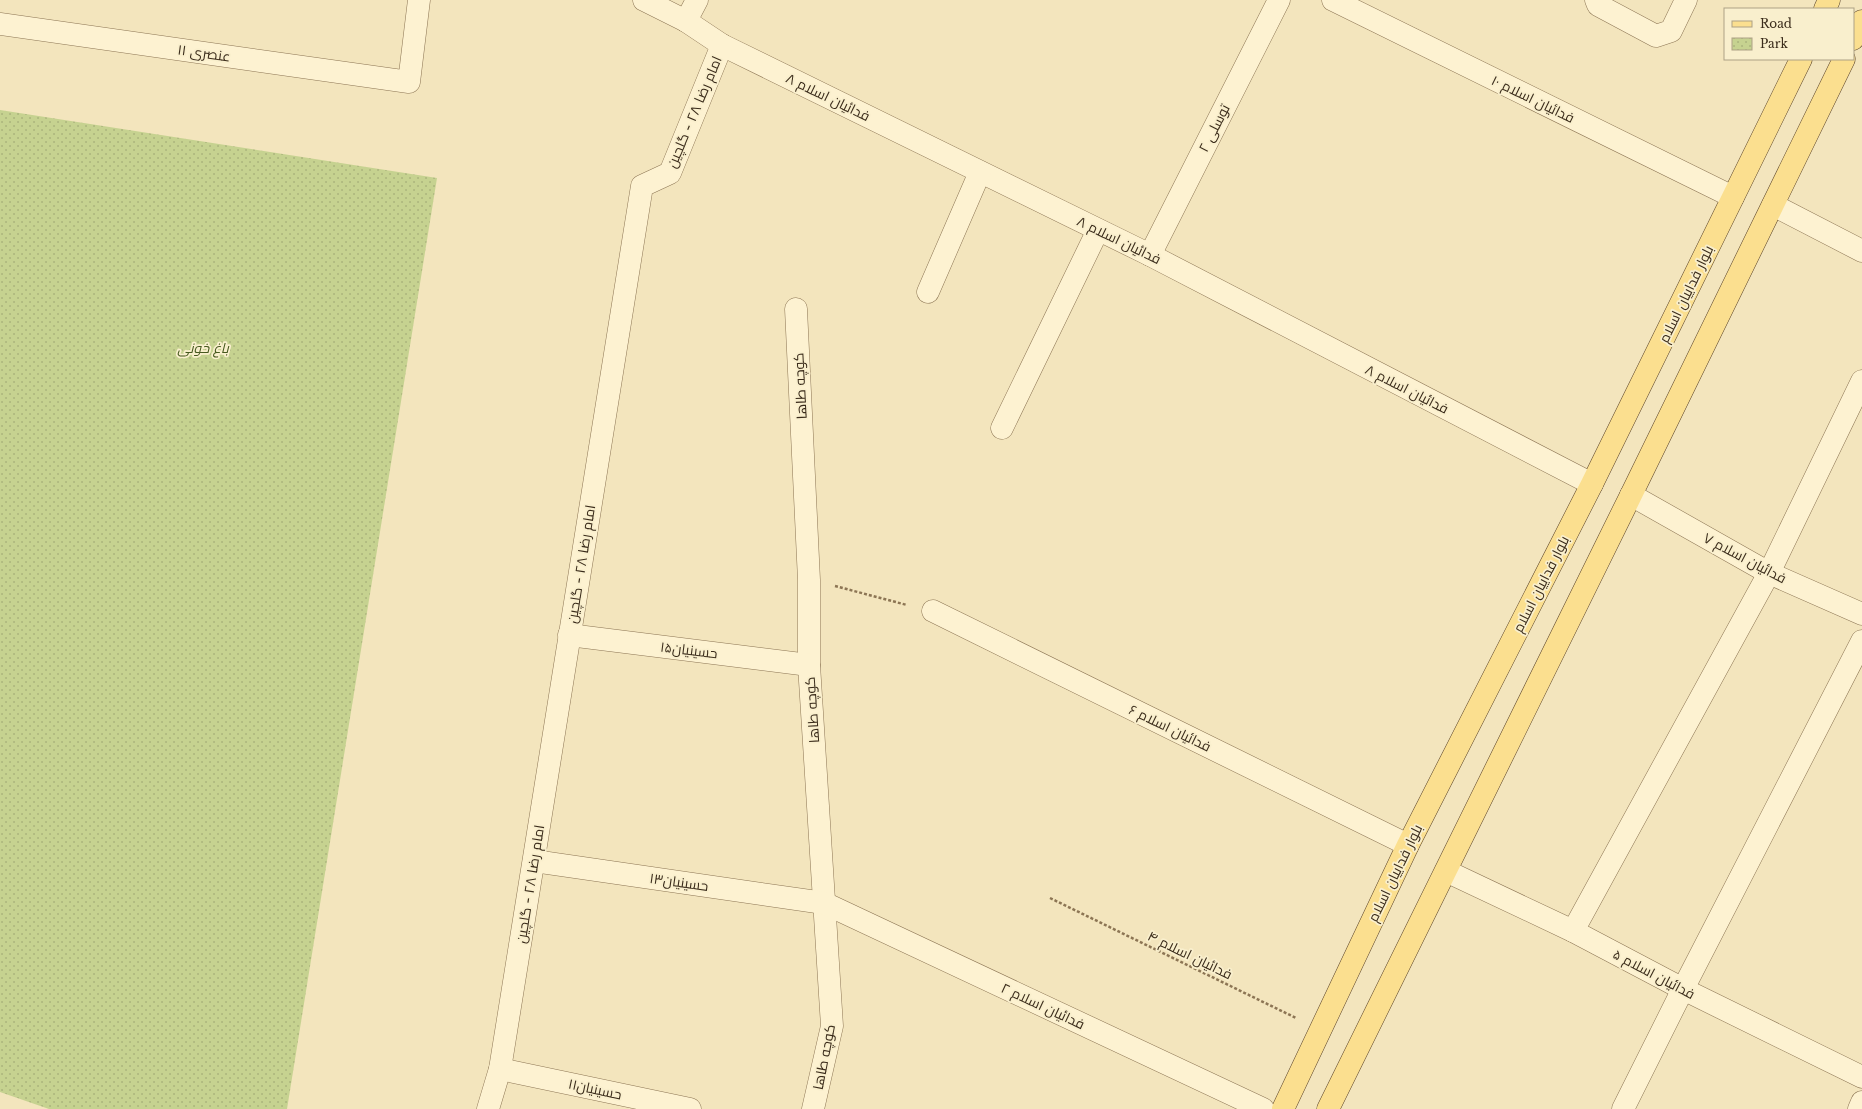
<svg xmlns="http://www.w3.org/2000/svg" width="1862" height="1109" viewBox="0 0 1862 1109" font-family="'Libre Baskerville',Cairo,serif">
  <style>
    .park { fill: url(#park-dots) }
    .lines { fill: none; stroke-linecap: round; stroke-linejoin: round }
    .minor-casing { stroke: #8c7554; stroke-width: 23 }
    .major-casing { stroke: #594229; stroke-width: 23 }
    .path { stroke: #8c7554; stroke-width: 2.5; stroke-dasharray: 3 2; stroke-linecap: butt }
    .minor { stroke: #fdf2d1; stroke-width: 22 }
    .major { stroke: #fbdf8f; stroke-width: 22 }
    .labels { text-anchor: middle; dominant-baseline: central; stroke-width: 3.5; stroke-linejoin: round; paint-order: stroke }
    .street-label { font-size: 14px; fill: #3a2b1a; stroke: #f9efcd }
    .park-label { font-size: 14px; font-style: italic; fill: #47591f; stroke: #f9efcd }
  </style>
  <defs>
    <pattern id="park-dots" width="8" height="8" patternUnits="userSpaceOnUse"><rect width="8" height="8" fill="#c6d290"/><path d="M2 2h.1M6 6h.1" fill="none" stroke="#abb47c" stroke-width="1.8" stroke-linecap="round"/></pattern>
  </defs>
  <rect width="100%" height="100%" fill="#f3e5bd"/>
  <!-- park -->
  <polygon class="park" points="0,110 437,178 287,1109 49,1109 0,1092"/>
  <g class="lines">
    <!-- minor casing -->
    <g class="minor-casing">
      <g id="minor">
        <polyline points="644,0 686,21 722,45 1150,255 1592,484"/>
        <polyline points="1333,0 1733,197"/>
        <polyline points="1596,0 1598,5 1656,36 1671,31 1686,0"/>
        <polyline points="686,21 697,0"/>
        <polyline points="0,24 409,82 419,0"/>
        <polyline points="1773,205 1862,251"/>
        <polyline points="1150,255 1279,0"/>
        <polyline points="928,292 980,172"/>
        <polyline points="796,309 809,580 809,665 832,1026 813,1109"/>
        <polyline points="1002,428 1098,230"/>
        <polyline points="1631,495 1769,573 1862,614"/>
        <polyline points="933,611 1408,845"/>
        <polyline points="569,635 809,665"/>
        <polyline points="534,861 824,903 1263,1109"/>
        <polyline points="1446,871 1573,931 1683,989 1862,1077"/>
        <polyline points="1573,931 1769,573 1862,381"/>
        <polyline points="500,1069 690,1109"/>
        <polyline points="488,1109 500,1069 642,186 670,173 722,45"/>
        <polyline points="1623,1109 1683,989 1862,641"/>
        <polyline points="1859,1109 1862,1102"/>
      </g>
    </g>
    <!-- major casing -->
    <g class="major-casing">
      <g id="major">
        <polyline points="1825,9 1829,0"/>
        <polyline points="1853,39 1862,21"/>
        <polyline points="1283,1109 1408,845 1592,484 1801,59"/>
        <polyline points="1328,1109 1631,495 1844,59"/>
      </g>
    </g>
    <!-- path -->
    <g class="path">
      <polyline points="835,586 907,605"/>
      <polyline points="1050,898 1296,1018"/>
    </g>
    <!-- minor -->
    <use href="#minor" class="minor"/>
    <!-- major -->
    <use href="#major" class="major"/>
  </g>
  <g class="labels">
    <!-- street labels -->
    <g class="street-label">
      <text transform="translate(204 53) rotate(8)">عنصری ۱۱</text>
      <text transform="translate(828 97) rotate(26)">فدائیان اسلام ۸</text>
      <text transform="translate(1533 99) rotate(26)">فدائیان اسلام ۱۰</text>
      <text transform="translate(694 112) rotate(-67)">امام رضا ۲۸ - گلچین</text>
      <text transform="translate(1214 128) rotate(-63)">توسلی ۲</text>
      <text transform="translate(1119 240) rotate(26)">فدائیان اسلام ۸</text>
      <text transform="translate(1686 294) rotate(-64)">بلوار فداییان اسلام</text>
      <text transform="translate(800 386) rotate(-93)">کوچه طاها</text>
      <text transform="translate(1407 389) rotate(27)">فدائیان اسلام ۸</text>
      <text transform="translate(1745 558) rotate(28)">فدائیان اسلام ۷</text>
      <text transform="translate(581 564) rotate(-81)">امام رضا ۲۸ - گلچین</text>
      <text transform="translate(1541 584) rotate(-63)">بلوار فداییان اسلام</text>
      <text transform="translate(689 650) rotate(7)">حسینیان۱۵</text>
      <text transform="translate(812 710) rotate(-94)">کوچه طاها</text>
      <text transform="translate(1170 728) rotate(26)">فدائیان اسلام ۶</text>
      <text transform="translate(1395 873) rotate(-64)">بلوار فداییان اسلام</text>
      <text transform="translate(679 882) rotate(8)">حسینیان۱۳</text>
      <text transform="translate(530 884) rotate(-81)">امام رضا ۲۸ - گلچین</text>
      <text transform="translate(1190 955) rotate(26)">فدائیان اسلام ۴</text>
      <text transform="translate(1654 974) rotate(28)">فدائیان اسلام ۵</text>
      <text transform="translate(1043 1006) rotate(25)">فدائیان اسلام ۲</text>
      <text transform="translate(824 1057) rotate(-79)">کوچه طاها</text>
      <text transform="translate(595 1089) rotate(12)">حسینیان۱۱</text>
    </g>
    <!-- park labels -->
    <g class="park-label">
      <text x="203" y="348">باغ خونی</text>
    </g>
  </g>
  <!-- legend -->
  <rect x="1724" y="8" width="130" height="52" fill="#f9efcd" stroke="#ada185"/>
  <rect x="1732" y="21" width="20" height="6" fill="#fbdf8f" stroke="#ada185"/>
  <text x="1760" y="28" font-size="12" fill="#3a2b1a">Road</text>
  <rect x="1732" y="38" width="20" height="12" fill="url(#park-dots)" stroke="#ada185"/>
  <text x="1760" y="48" font-size="12" fill="#3a2b1a">Park</text>
</svg>
